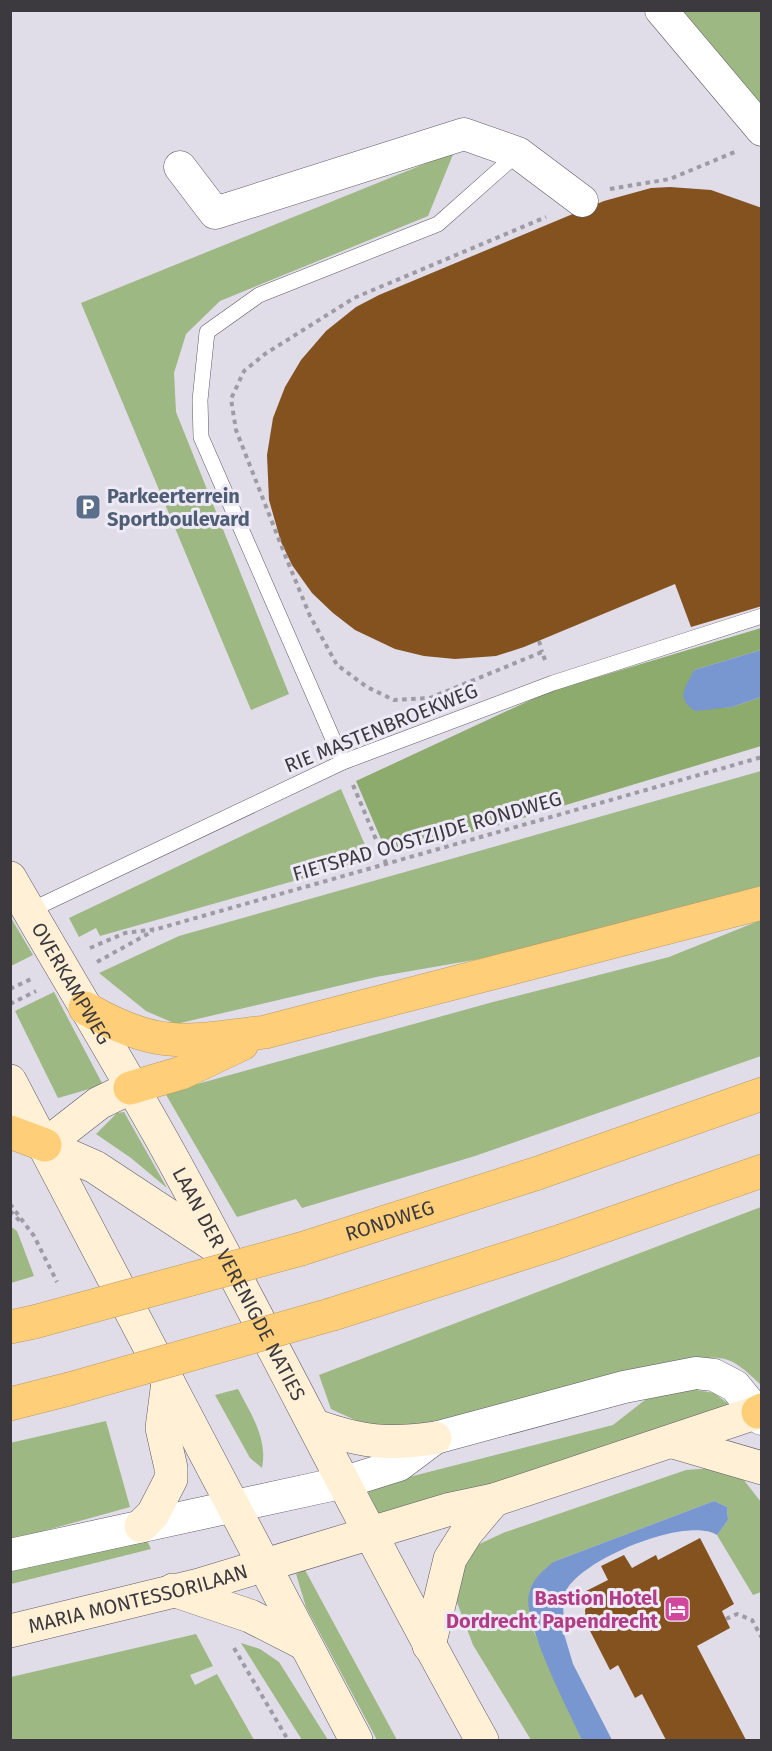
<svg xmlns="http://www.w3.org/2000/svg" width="772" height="1751" viewBox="0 0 772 1751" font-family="'Fira Sans',sans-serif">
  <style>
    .green { fill: #9db882 }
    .forest { fill: #8cab6d }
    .water { fill: #7896d0 }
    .building { fill: #84521f }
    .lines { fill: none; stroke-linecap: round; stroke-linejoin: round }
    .lane-casing { stroke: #5f5b65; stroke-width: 16 }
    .street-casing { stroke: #5f5b65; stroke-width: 33 }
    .secondary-casing { stroke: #5f5b65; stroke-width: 34 }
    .highway-casing { stroke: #ba9a64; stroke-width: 34 }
    .path { stroke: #9e9ba4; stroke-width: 4; stroke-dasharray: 4.5 4.5; stroke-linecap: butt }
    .lane { stroke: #fff; stroke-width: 15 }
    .street { stroke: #fff; stroke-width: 32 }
    .secondary { stroke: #fff0d6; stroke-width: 33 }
    .highway { stroke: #fece78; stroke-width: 33 }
    .highway-bridge-casing { stroke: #ba9a64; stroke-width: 34; stroke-linecap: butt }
    .highway-bridge { stroke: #fece78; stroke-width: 33 }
    .labels { text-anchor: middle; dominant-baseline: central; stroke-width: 6; stroke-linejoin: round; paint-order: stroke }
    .service-label { font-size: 20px; font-weight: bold; fill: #4e5e75; stroke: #ede9f5; text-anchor: start }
    .street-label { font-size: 20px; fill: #3c3a3f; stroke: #ede9f5 }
    .hotel-label { font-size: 20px; font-weight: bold; fill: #b23c85; stroke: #ede9f5; text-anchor: end }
  </style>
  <rect width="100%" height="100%" fill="#e0dce8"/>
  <!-- green -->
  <g class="green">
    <polygon points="680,11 761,11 761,104"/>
    <polygon points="454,152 428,216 220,301 186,334 174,373 176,412 289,694 251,710 81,303"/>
    <polygon points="761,771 761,886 526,951 376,977 176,1024 146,1011 99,973 179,936"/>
    <polygon points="341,789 371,859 100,936 96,928 79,937 69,918"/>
    <polygon points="11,918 33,955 11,966 10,966"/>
    <polygon points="761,920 761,1056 475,1156 302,1208 296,1199 237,1217 165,1093 493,1002 669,957"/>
    <polygon points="54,992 103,1085 58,1098 15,1011"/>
    <polygon points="124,1112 167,1188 131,1158 96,1134 117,1113"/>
    <path d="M761 1207V1385C734 1360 729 1354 691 1360L407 1430 368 1426 331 1409 319 1375Z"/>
    <polygon points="10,1226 17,1231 34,1276 11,1283"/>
    <path d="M238 1389C251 1414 268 1439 262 1468L250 1458 215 1395Z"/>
    <polygon points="691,1389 714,1393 735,1409 381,1518 366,1488 613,1425 650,1396"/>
    <polygon points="106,1421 130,1507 11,1540 10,1443"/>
    <polygon points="714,1468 743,1479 761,1502 761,1592 753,1595 717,1535 728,1520 727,1507 714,1501 553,1562 530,1623 582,1740 531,1740 473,1645 455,1597 471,1548 503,1533 686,1470"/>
    <polygon points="145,1536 151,1549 11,1584 10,1568"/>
    <polygon points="305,1570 397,1740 377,1740 306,1607 296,1574"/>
    <polygon points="196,1634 213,1666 190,1675 195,1685 217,1674 254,1740 11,1740 11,1677"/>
    <polygon points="241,1643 260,1649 279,1662 328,1740 302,1740"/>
  </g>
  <!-- forest -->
  <polygon class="forest" points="761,628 761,650 694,670 716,708 732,707 761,697 761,746 493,827 387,853 356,781 548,692"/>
  <!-- water -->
  <g class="water">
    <path d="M761 650V697L732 707 695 711C675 697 685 689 694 670Z"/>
    <path d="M714 1501 727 1507 728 1520 717 1535C686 1516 582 1559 566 1591 560 1603 566 1615 562 1627L573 1664 612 1740H582C569 1711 522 1622 529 1594 532 1579 542 1572 553 1562Z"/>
  </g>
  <!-- building -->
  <g class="building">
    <polygon points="670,187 711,190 762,208 762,606 691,627 675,584 524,647 496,656 455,659 424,656 395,649 355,630 333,613 312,593 292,565 281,542 269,500 267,455 273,418 285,387 301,360 326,331 356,307 379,295 604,201 651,188"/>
    <polygon points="700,1538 734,1604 722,1611 730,1628 697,1646 746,1740 666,1740 642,1694 635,1698 618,1665 610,1670 586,1623 585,1610 589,1601 584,1592 608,1580 601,1566 624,1555 632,1568 656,1555 658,1560"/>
  </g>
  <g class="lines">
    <!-- lane casing -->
    <g class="lane-casing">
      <g id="lane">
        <polyline points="343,762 201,437 200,400 207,332 259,295 438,224 518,153"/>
        <polyline points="29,911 343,762 553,683 762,616"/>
      </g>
    </g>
    <!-- street casing -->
    <g class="street-casing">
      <g id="street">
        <polyline points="661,10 762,130"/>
        <polyline points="180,167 215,213 464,134 518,153 582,201"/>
        <polyline points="10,1555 345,1482 399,1465 435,1438 624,1387 696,1373 714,1375 735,1386 762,1419"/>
      </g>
    </g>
    <!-- secondary casing -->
    <g class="secondary-casing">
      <g id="secondary">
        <path id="s1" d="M10 878C65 974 123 1068 176 1165 280 1356 376 1551 482 1740"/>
        <polyline points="10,1081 356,1740"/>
        <polyline points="45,1145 95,1167 218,1248"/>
        <polyline points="45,1145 99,1103 130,1088"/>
        <path d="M316 1426C362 1442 386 1445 435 1438"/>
        <polyline points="673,1442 762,1468"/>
        <polyline points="141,1526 153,1514 171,1479 171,1468 162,1428 168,1382"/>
        <polyline points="173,1590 250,1616 305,1644"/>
        <path id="s2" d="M10 1631 199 1585 447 1510 494 1500 758 1412"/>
        <polyline points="429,1646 450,1559 467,1532 494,1500"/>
      </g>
    </g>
    <!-- highway casing -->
    <g class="highway-casing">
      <g id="highway">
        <path d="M85 1008C157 1050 186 1042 265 1032L762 903"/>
        <polyline points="130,1088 181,1073 242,1044"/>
        <polyline points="10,1132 45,1145"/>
        <path id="s3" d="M301 1249 538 1173 762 1094"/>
        <polyline points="333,1314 555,1243 762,1171"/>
        <polyline points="10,1327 34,1322"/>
        <polyline points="10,1404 69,1389"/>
        <polyline points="758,1412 762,1410"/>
      </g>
    </g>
    <!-- path -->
    <g class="path">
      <polyline points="610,189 670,179 737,151"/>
      <polyline points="539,641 542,652"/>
      <polyline points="545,660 542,652 430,698 394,700 367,687 337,665 310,616 285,555 236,430 231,399 244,371 265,354 354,298 546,217"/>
      <polyline points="353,785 386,863"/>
      <polyline points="90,948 125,933 157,929 762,757"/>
      <polyline points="97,962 153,931"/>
      <polyline points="10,989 31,979"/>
      <polyline points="10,1004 36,991"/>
      <polyline points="10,1204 34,1236 57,1282"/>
      <polyline points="10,1211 22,1223"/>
      <polyline points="726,1619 737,1614 752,1620 762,1638"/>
      <polyline points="234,1648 288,1740"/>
    </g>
    <!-- lane -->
    <use href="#lane" class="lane"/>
    <!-- street -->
    <use href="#street" class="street"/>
    <!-- secondary -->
    <use href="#secondary" class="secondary"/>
    <!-- highway -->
    <use href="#highway" class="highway"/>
    <!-- highway-bridge casing -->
    <g class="highway-bridge-casing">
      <g id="highway-bridge">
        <polyline points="34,1322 301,1249"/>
        <polyline points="69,1389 333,1314"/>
      </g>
    </g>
    <!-- highway-bridge -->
    <use href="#highway-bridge" class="highway-bridge"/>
  </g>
  <!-- icons -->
  <defs>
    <g id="parking-square" transform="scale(1.35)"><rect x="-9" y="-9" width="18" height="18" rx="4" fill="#5c6f8a" stroke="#ede9f5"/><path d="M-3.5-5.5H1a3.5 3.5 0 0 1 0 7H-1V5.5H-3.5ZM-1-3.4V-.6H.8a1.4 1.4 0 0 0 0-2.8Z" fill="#fff"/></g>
    <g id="hotel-square" transform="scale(1.35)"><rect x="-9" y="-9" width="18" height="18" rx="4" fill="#d1479c" stroke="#ede9f5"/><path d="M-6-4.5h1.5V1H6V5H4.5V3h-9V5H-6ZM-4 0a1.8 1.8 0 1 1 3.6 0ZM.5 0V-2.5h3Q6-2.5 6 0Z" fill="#fff"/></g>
  </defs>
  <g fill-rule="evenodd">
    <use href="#parking-square" x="88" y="507"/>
    <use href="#hotel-square" x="677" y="1609"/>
  </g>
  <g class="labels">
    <!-- service labels -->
    <g class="service-label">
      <text x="107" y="496">Parkeerterrein<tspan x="107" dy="23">Sportboulevard</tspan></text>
    </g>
    <!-- street labels -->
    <g class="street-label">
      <text transform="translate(381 728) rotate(-22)">RIE MASTENBROEKWEG</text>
      <text transform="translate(427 836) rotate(-16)">FIETSPAD OOSTZIJDE RONDWEG</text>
      <text stroke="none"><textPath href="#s1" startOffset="122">OVERKAMPWEG</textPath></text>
      <text stroke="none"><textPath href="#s3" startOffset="93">RONDWEG</textPath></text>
      <text stroke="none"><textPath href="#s1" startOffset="466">LAAN DER VERENIGDE NATIES</textPath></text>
      <text stroke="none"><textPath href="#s2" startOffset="132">MARIA MONTESSORILAAN</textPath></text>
    </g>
    <!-- hotel labels -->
    <g class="hotel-label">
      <text x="658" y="1598">Bastion Hotel<tspan x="658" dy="23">Dordrecht Papendrecht</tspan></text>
    </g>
  </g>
  <!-- border -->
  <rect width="772" height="1751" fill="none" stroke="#3c3a3f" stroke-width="24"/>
</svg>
